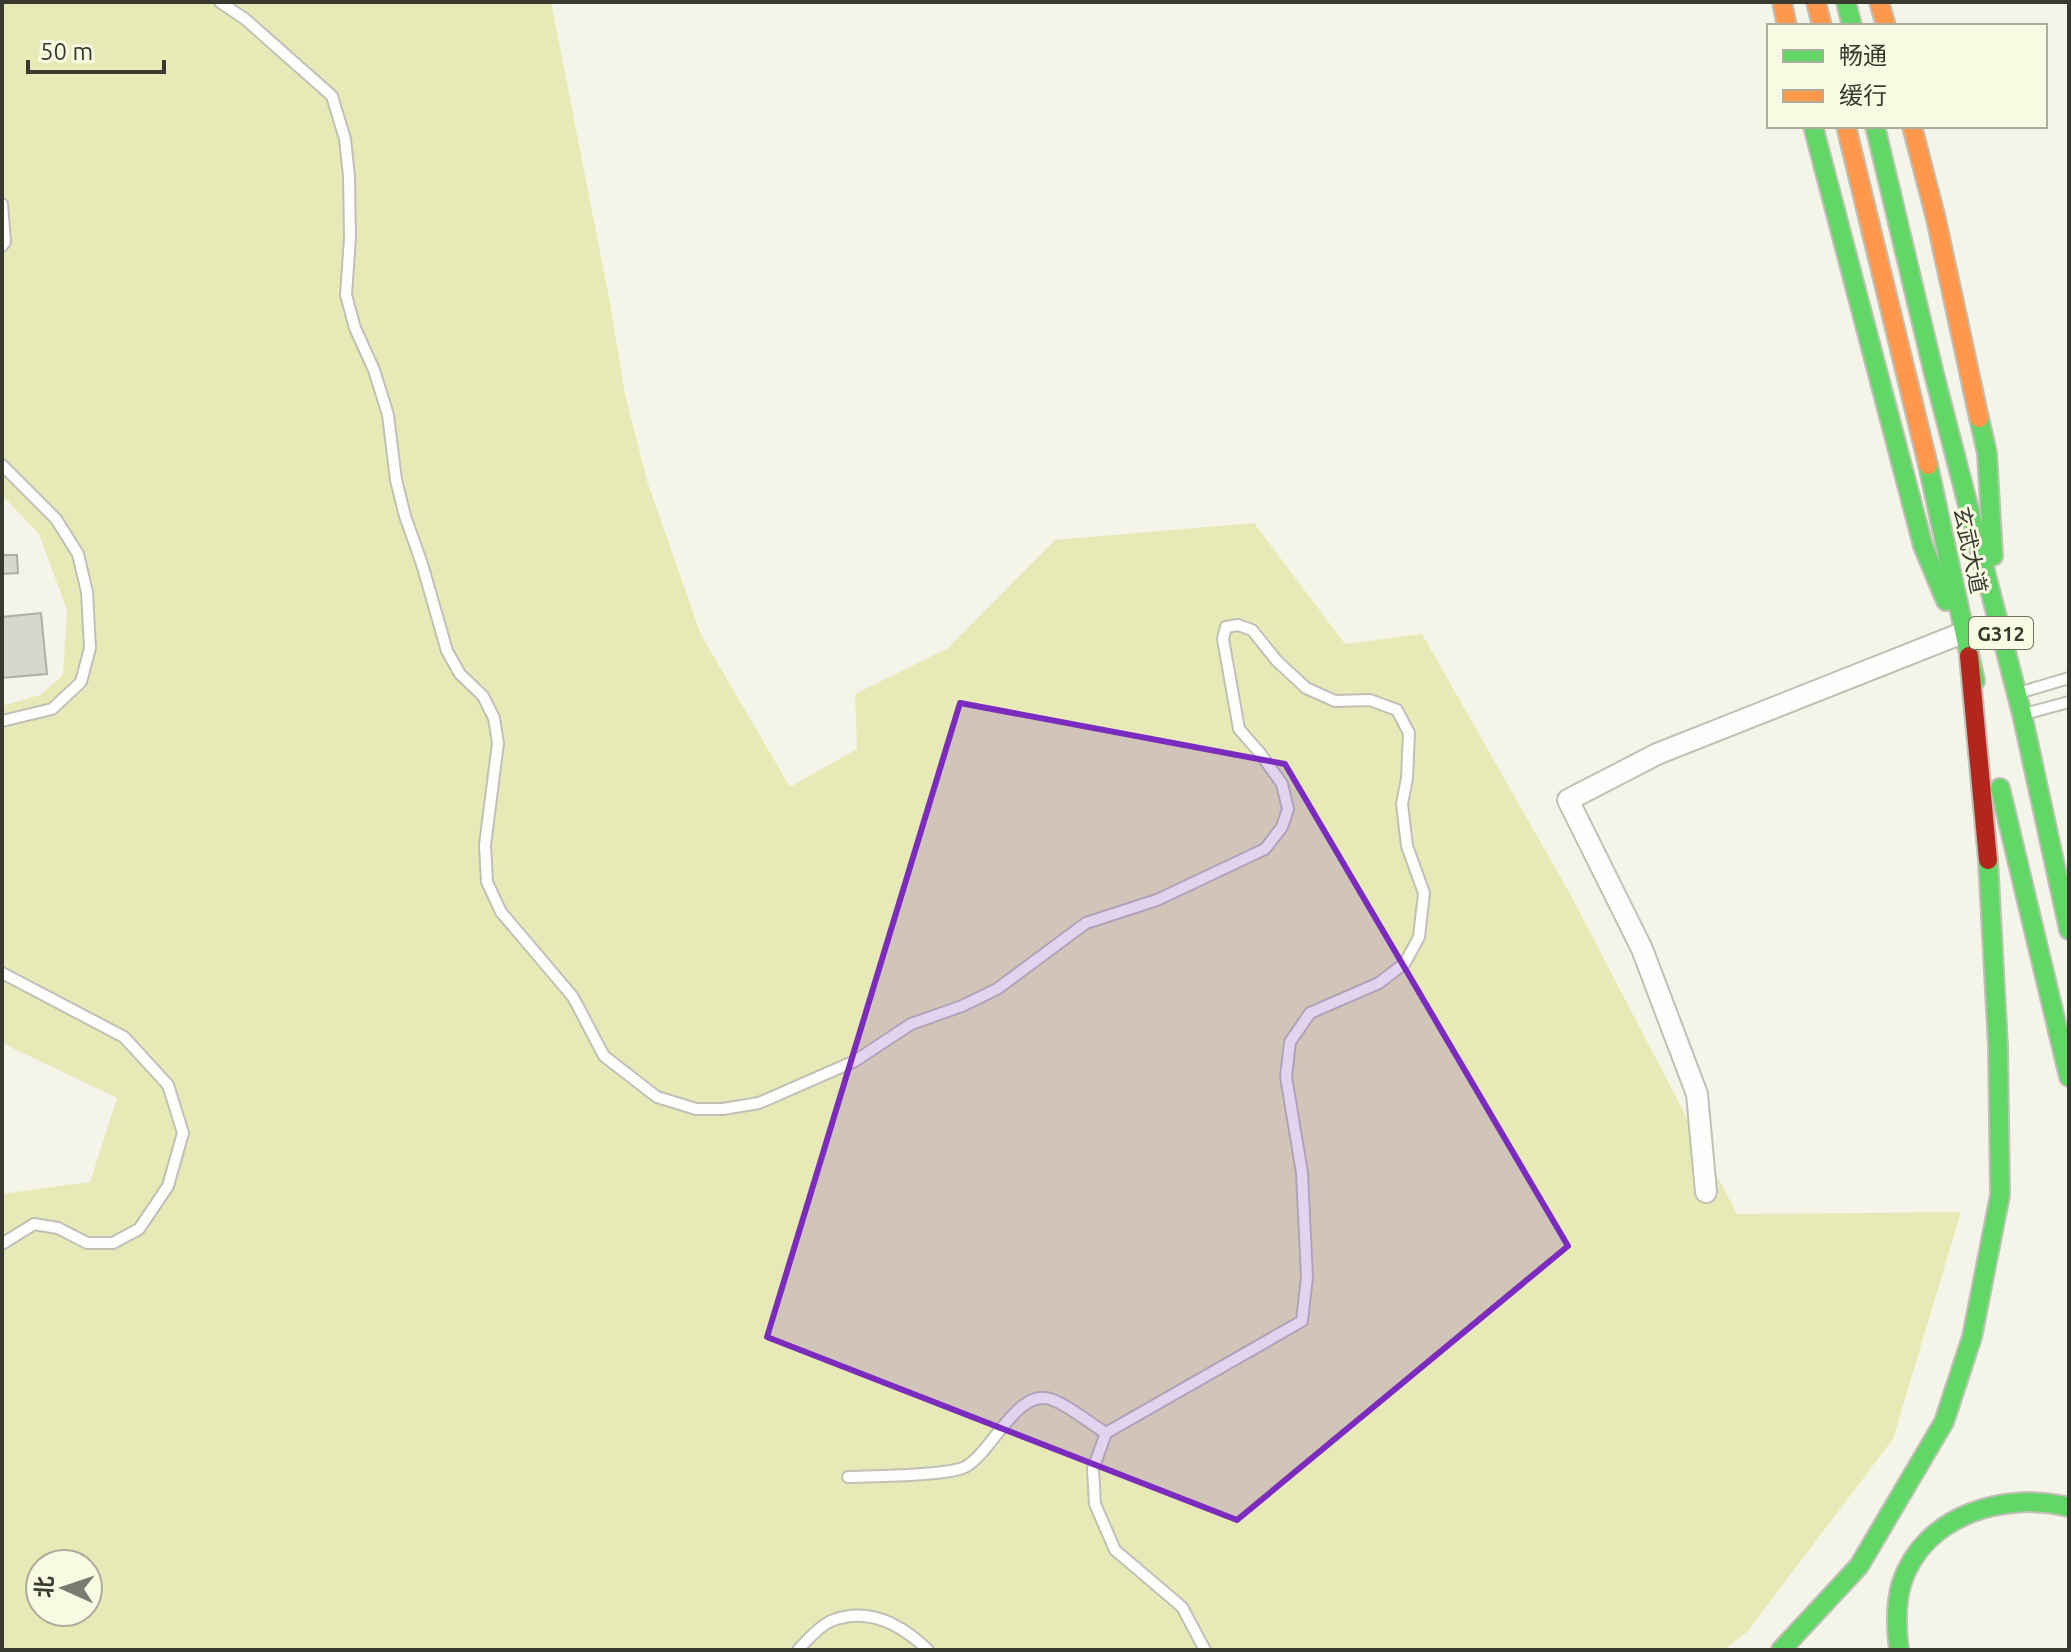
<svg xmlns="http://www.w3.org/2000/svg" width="2071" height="1652" viewBox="0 0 2071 1652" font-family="Ubuntu,'Noto Sans SC',sans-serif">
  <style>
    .green { fill: #e7eab7; fill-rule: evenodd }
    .building { fill: #d7d7cd; stroke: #afafa5; stroke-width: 2 }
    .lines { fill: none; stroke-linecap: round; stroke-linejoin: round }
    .lane-casing { stroke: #c0c0b6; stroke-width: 14 }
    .street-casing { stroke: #c0c0b6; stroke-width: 24 }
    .fast-casing { stroke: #c0c0b6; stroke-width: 22 }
    .slow-casing { stroke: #c0c0b6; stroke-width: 22 }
    .jam-casing { stroke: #c0c0b6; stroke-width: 22 }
    .lane { stroke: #fdfdfc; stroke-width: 10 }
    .street { stroke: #fdfdfc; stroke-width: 20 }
    .fast { stroke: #63d668; stroke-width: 18 }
    .slow { stroke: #ff974d; stroke-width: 18 }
    .jam { stroke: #b3261e; stroke-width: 18 }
    .marked { fill: #7b2cbf; fill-opacity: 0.2; stroke: #7b2cbf; stroke-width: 6; stroke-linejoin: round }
    .labels { text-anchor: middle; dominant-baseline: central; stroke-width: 6; stroke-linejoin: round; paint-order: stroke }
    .shield { fill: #f8fae2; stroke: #727365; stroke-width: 2 }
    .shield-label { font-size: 20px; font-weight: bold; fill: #38392f }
    .street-label { font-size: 22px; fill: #38392f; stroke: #f8fae2 }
  </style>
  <rect width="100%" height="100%" fill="#f4f4e8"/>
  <!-- green -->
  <path class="green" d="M2 2H551L610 303 625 394 647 481 701 635 790 787 857 749 855 694 948 648 1055 540 1254 523 1345 644 1422 634 1570 894 1737 1214 1961 1212 1893 1439 1747 1632 1723 1650H2V1194L90 1182 117 1098 2 1043V706L40 695 63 675 67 610 39 534 2 495ZM40 1564H88V1612H40Z"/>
  <!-- building -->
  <g class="building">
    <polygon points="2,555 17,555 18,573 2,574"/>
    <polygon points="41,613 47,674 2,678 2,617"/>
  </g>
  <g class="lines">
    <!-- lane casing -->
    <g class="lane-casing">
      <g id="lane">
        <polyline points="220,2 245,19 332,96 345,139 349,176 350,238 346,295 355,328 374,370 388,415 396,480 405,516 422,564 447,651 460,674 483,696 494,718 498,743 485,845 487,882 501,912 573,997 604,1056 657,1097 696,1109 723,1109 759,1103 855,1061 911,1024 962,1006 997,989 1086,923 1157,900 1265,849 1282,827 1288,809 1282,784 1260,753 1239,729 1223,639 1226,627 1238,625 1252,630 1277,661 1306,688 1335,701 1370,700 1397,710 1409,733 1407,778 1402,804 1407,846 1424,893 1419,937 1405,963 1379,983 1310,1013 1290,1042 1286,1077 1302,1173 1307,1277 1302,1321 1106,1433 1093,1469 1095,1504 1115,1550 1182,1607 1205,1650"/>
        <polyline points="2,204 5,242 2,246"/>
        <polyline points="2,465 56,519 78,554 87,592 90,648 81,682 52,709 2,721"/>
        <polyline points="2025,691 2069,678"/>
        <polyline points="2028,713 2069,702"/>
        <polyline points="2,973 124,1037 168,1085 183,1133 168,1186 139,1229 113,1243 87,1243 58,1228 34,1224 2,1244"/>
        <path d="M848 1477C872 1476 947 1476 965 1467 992 1453 1018 1385 1053 1400 1071 1407 1089 1423 1106 1433"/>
        <path d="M798 1650C806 1641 820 1626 831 1621 868 1606 902 1625 928 1650"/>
      </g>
    </g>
    <!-- street casing -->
    <g class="street-casing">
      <polyline id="street" points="1706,1192 1697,1094 1642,949 1568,800 1657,754 1960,634"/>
    </g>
    <!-- fast casing -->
    <g class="fast-casing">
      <g id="fast">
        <polyline points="1846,2 1852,26"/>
        <polyline points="1813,126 1923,546 1946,601"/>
        <polyline points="1875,126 1934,374 2022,714 2069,930"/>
        <polyline points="1979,418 1987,453 1993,556"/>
        <polyline points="1928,465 1975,681"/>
        <polyline points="2000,788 2069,1077"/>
        <polyline points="1781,1650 1859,1566 1944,1422 1972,1337 2000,1195 1998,1046 1988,860"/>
        <path d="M1899 1650C1896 1627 1895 1604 1902 1582 1925 1514 2006 1491 2069 1507"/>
      </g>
    </g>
    <!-- slow casing -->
    <g class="slow-casing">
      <g id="slow">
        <polyline points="1782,2 1787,26"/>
        <polyline points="1816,2 1822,26"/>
        <polyline points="1879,2 1886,26"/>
        <polyline points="1846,126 1928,465"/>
        <polyline points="1912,126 1936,219 1979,418"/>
      </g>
    </g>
    <!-- jam casing -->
    <g class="jam-casing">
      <polyline id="jam" points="1969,656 1988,860"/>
    </g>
    <!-- lane -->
    <use href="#lane" class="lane"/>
    <!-- street -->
    <use href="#street" class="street"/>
    <!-- fast -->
    <use href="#fast" class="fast"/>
    <!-- slow -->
    <use href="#slow" class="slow"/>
    <!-- jam -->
    <use href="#jam" class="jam"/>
  </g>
  <!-- marked area -->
  <path class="marked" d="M960 703 1285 764 1568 1246 1237 1520 767 1337Z"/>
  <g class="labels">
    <!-- shield labels -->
    <rect class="shield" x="1969" y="617" width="64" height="32" rx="6"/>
    <g class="shield-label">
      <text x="2001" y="633">G312</text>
    </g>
    <!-- street labels -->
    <g class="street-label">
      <text transform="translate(1971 550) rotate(78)">玄武大道</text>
    </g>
  </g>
  <!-- border -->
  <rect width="2071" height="1652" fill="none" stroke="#38392f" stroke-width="8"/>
  <!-- legend -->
  <rect x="1767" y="24" width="280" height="104" fill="#f8fae2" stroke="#abad9a" stroke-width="2"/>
  <rect x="1783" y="50" width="40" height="12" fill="#63d668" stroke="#abad9a" stroke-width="2"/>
  <text x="1839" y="64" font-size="24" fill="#38392f">畅通</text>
  <rect x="1783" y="90" width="40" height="12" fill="#ff974d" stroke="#abad9a" stroke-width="2"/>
  <text x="1839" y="104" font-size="24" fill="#38392f">缓行</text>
  <!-- north arrow -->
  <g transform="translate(64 1588) rotate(273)"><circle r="38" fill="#f8fae2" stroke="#abad9a" stroke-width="2"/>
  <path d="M0-6L14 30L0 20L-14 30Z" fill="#7a7a70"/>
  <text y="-12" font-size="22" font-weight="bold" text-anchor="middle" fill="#38392f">北</text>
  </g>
  <!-- scale -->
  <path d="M28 60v12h136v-12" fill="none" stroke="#38392f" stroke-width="4"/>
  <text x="40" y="60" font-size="24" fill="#38392f" stroke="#f8fae2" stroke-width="6" paint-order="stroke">50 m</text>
</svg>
